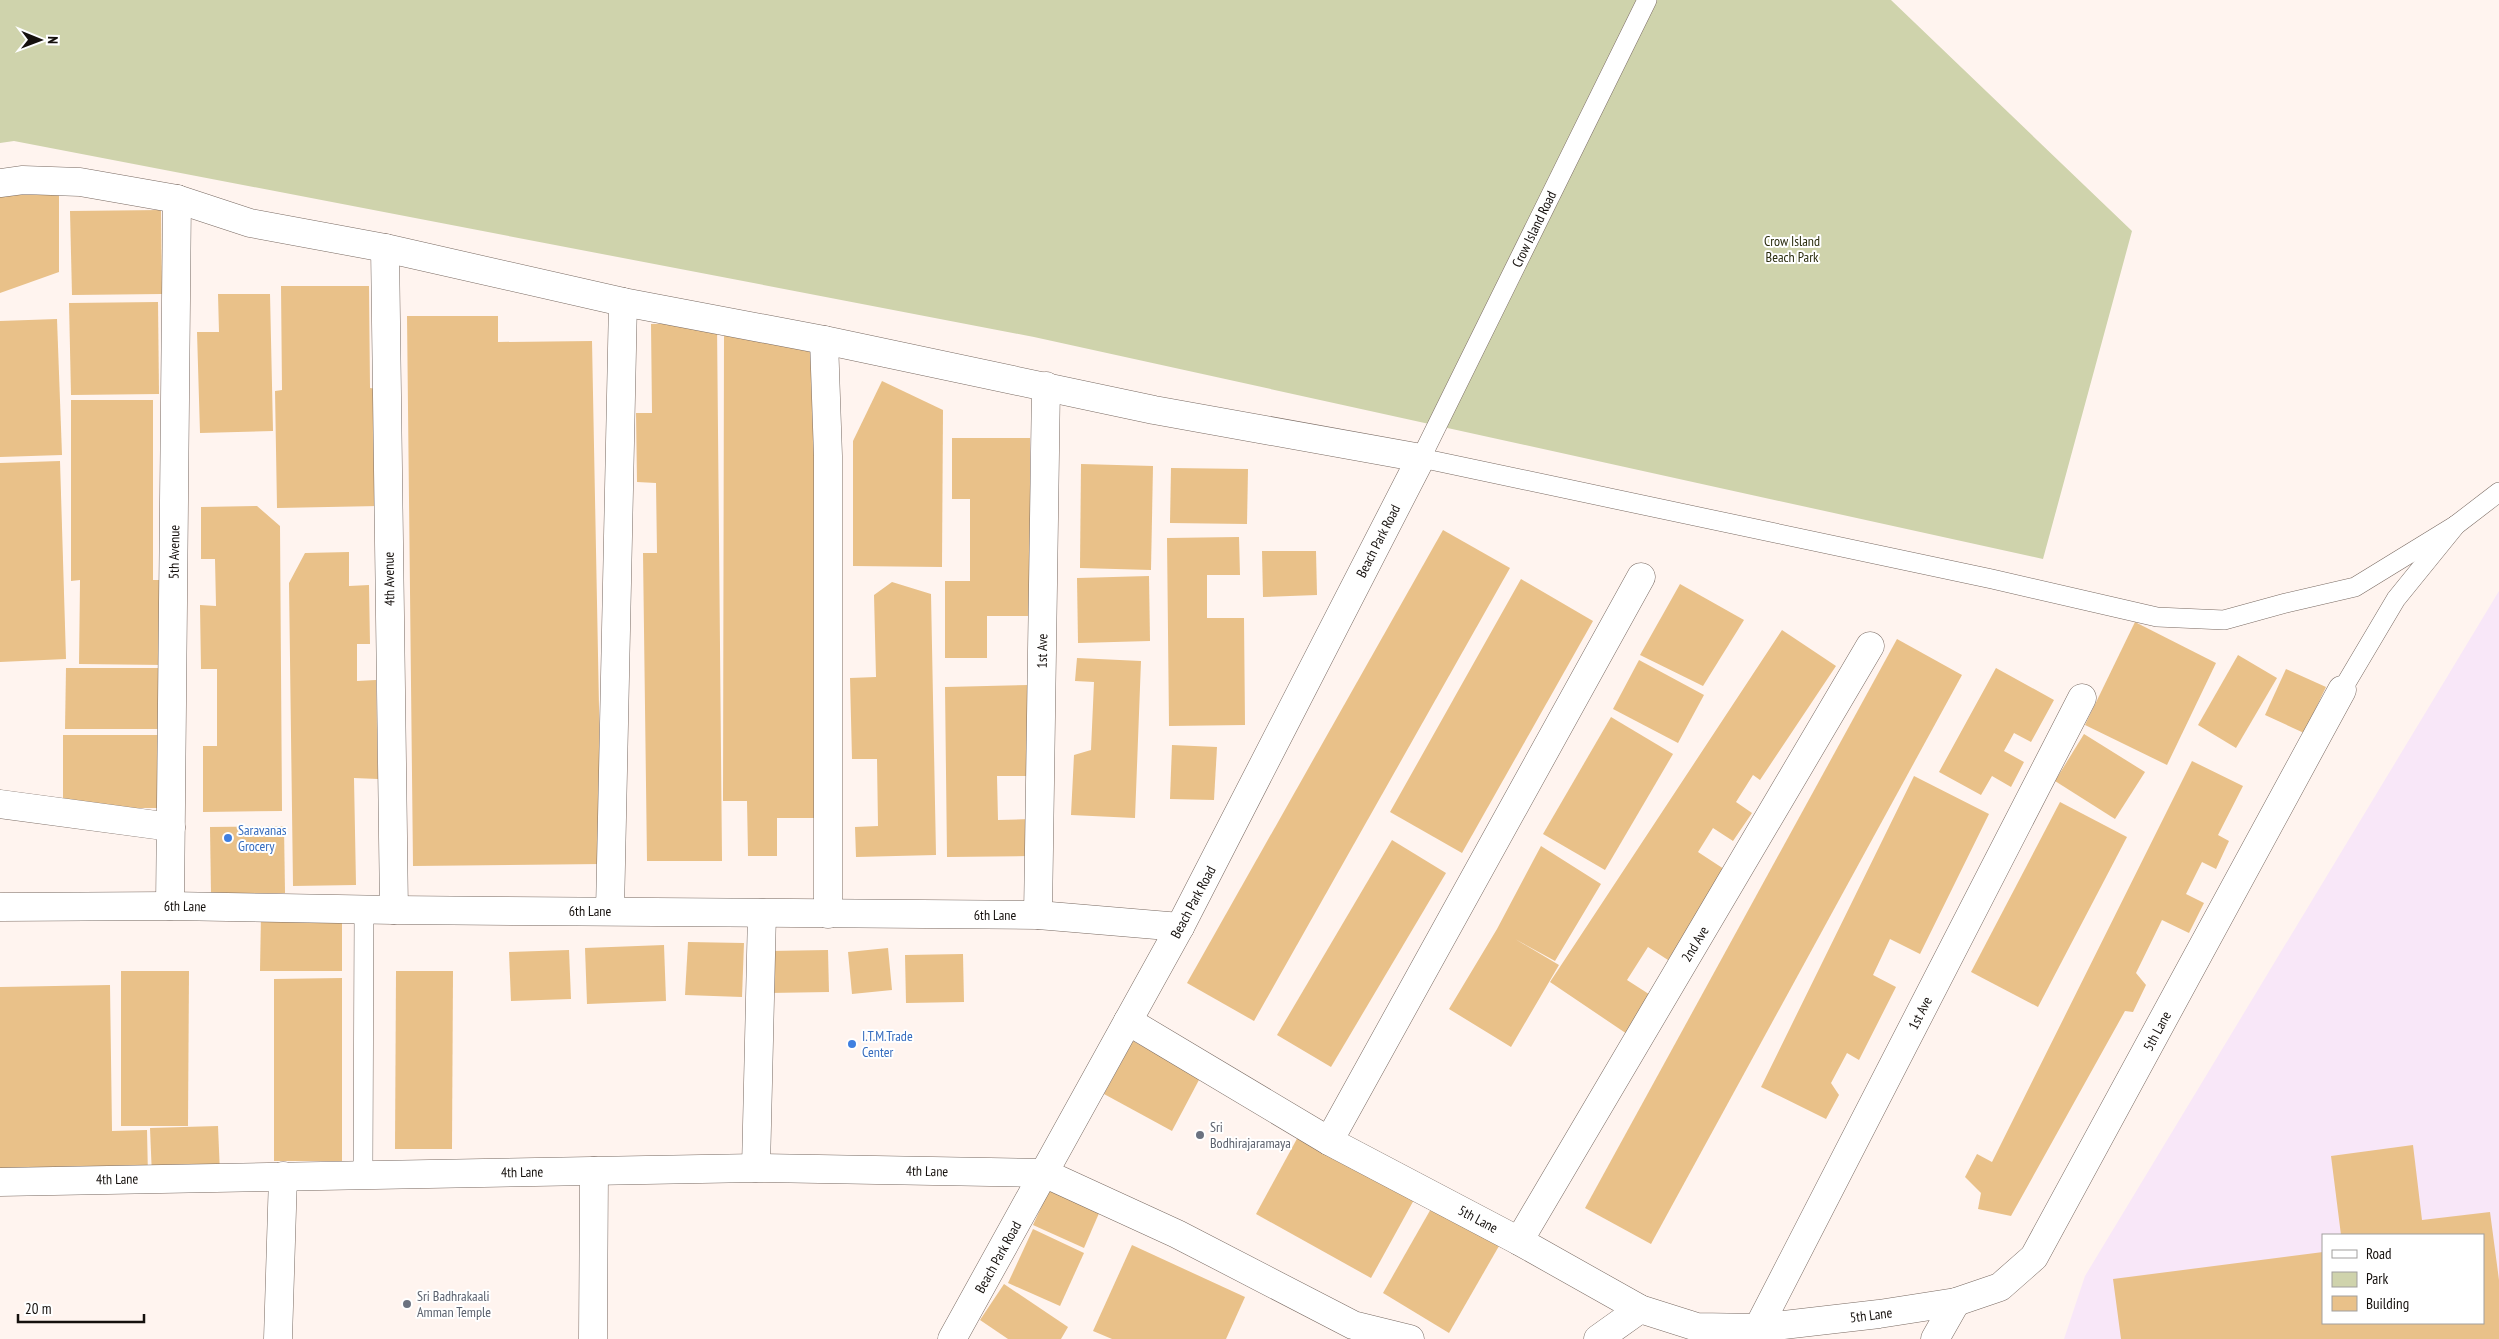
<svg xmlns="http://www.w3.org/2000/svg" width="2499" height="1339" viewBox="0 0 2499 1339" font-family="'PT Sans Narrow',sans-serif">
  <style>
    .education { fill: #f8e7f8; fill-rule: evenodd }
    .green { fill: #cfd3ac }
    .building { fill: #e9c189 }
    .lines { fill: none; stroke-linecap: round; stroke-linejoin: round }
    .lane-casing { stroke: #796a62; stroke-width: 20 }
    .street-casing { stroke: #796a62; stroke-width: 29 }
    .secondary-casing { stroke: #796a62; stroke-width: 29 }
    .lane { stroke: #fff; stroke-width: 19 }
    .street { stroke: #fff; stroke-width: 28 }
    .secondary { stroke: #fff; stroke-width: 28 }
    .shop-dot { fill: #3f7fe0; stroke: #fff; stroke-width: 2 }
    .worship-dot { fill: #6b7280; stroke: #fff; stroke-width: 2 }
    .labels { text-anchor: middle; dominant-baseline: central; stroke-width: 4; stroke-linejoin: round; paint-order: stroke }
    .street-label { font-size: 14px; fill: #15100d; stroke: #fff }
    .park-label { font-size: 14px; fill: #2b2d0f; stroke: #fff }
    .shop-label { font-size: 14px; fill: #366cbe; stroke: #fff; text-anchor: start }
    .worship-label { font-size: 14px; fill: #5b616d; stroke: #fff; text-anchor: start }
  </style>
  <rect width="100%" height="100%" fill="#fff4ef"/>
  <!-- education -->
  <path class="education" d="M2499 591V1339H2064L2085 1276ZM2323 1235H2483V1323H2323Z"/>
  <!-- green -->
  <polygon class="green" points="0,0 1891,0 2132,231 2043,559 1034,337 14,141 0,143"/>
  <!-- building -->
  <g class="building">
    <polygon points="0,195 59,195 59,272 0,293"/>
    <polygon points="161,210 162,294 72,295 70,211"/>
    <polygon points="281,286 369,286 370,388 377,389 379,506 277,508 275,391 282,390"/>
    <polygon points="218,294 270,294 273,431 200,433 197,332 219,332"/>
    <polygon points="158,302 159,394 71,395 69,303"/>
    <polygon points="407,316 498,316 498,342 592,341 602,864 413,866"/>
    <polygon points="57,319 62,455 0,457 0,321"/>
    <polygon points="717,323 722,861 647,861 643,553 657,553 656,483 637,482 636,413 652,413 651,324"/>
    <polygon points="724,335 778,336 817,354 818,818 777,818 777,856 748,856 747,801 723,801"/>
    <polygon points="882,381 943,410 942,567 853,566 853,441"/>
    <polygon points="71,400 153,400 153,580 164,580 164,665 79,664 80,580 71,581"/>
    <polygon points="952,438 1030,438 1030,616 987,616 987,658 945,658 945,581 970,581 970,499 952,499"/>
    <polygon points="60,461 66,659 0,662 0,463"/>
    <polygon points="1081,464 1153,466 1151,570 1080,568"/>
    <polygon points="1171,468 1248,469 1247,524 1170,523"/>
    <polygon points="257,506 280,526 282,811 203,812 203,746 217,746 217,669 201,669 200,605 216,606 215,559 201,559 201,507"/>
    <polygon points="1443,530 1510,568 1254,1021 1187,983"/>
    <polygon points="1239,537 1240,575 1207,575 1207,618 1244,618 1245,725 1169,726 1167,538"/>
    <polygon points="1262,551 1316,551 1317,595 1263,597"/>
    <polygon points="349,552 349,586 369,585 370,644 357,644 357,681 376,680 378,779 354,778 356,885 293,886 289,583 305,553"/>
    <polygon points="1149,576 1150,641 1078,643 1077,578"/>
    <polygon points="1521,579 1593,621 1462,853 1390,812"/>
    <polygon points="892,582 931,594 936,855 856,857 855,827 878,826 877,759 852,759 850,678 876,677 874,595"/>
    <polygon points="1680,584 1744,620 1703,686 1640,655"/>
    <polygon points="2135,622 2216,663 2167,765 2085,725"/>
    <polygon points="1782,630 1836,666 1760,780 1753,775 1736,802 1752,813 1733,841 1713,828 1698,852 1727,871 1668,960 1648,947 1627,980 1655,998 1630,1036 1550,982"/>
    <polygon points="1897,639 1962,675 1651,1244 1585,1208"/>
    <polygon points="2238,655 2277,678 2236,748 2198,725"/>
    <polygon points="1077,658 1141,661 1135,818 1071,815 1074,755 1091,750 1094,682 1075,681"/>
    <polygon points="1639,660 1704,695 1678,743 1613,709"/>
    <polygon points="66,668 160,668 160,729 65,729"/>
    <polygon points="1996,668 2054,700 2031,742 2014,733 2004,751 2024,762 2011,787 1992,776 1981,795 1939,772"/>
    <polygon points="2286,669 2326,687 2304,733 2265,715"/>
    <polygon points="1029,685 1031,776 997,776 998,820 1030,819 1030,856 947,857 945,687"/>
    <polygon points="1611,717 1673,754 1605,870 1543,834"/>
    <polygon points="2084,734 2145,772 2115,819 2055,781"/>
    <rect x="63" y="735" width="97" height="73"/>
    <polygon points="1172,745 1217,747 1214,800 1170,799"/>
    <polygon points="2192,761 2243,786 2218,835 2229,841 2216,869 2202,862 2186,894 2204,903 2189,933 2162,920 2136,973 2146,985 2133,1012 2125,1011 2011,1216 1978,1209 1981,1193 1965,1177 1977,1154 1992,1162"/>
    <polygon points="1914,776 1989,814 1920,954 1890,939 1873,975 1896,987 1859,1060 1847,1053 1831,1083 1839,1095 1826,1119 1761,1087"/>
    <polygon points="2060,802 2127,837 2038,1007 1971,972"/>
    <polygon points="284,826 285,893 211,894 210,827"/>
    <polygon points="1392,840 1446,873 1331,1067 1277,1035"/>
    <polygon points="1541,846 1601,884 1555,961 1515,939 1559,965 1511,1047 1449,1009 1497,929"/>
    <polygon points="261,914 342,915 342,971 260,971"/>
    <polygon points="688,942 744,943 742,997 685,995"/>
    <polygon points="664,945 666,1001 587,1004 585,948"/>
    <polygon points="888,948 892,990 852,994 848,952"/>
    <polygon points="569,950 571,999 511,1001 509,952"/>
    <polygon points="828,950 829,992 769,993 769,951"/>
    <polygon points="963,954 964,1002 906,1003 905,955"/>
    <polygon points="121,971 189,971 188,1126 121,1126"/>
    <polygon points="396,971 453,971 452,1149 395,1149"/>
    <polygon points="342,978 342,1161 274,1161 274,979"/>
    <polygon points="110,985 112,1131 147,1130 148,1177 0,1179 0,987"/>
    <polygon points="1133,1041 1200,1078 1172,1131 1104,1094"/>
    <polygon points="218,1126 220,1174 152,1177 150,1128"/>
    <polygon points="1299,1135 1415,1198 1371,1278 1256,1214"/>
    <polygon points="2413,1145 2422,1220 2490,1212 2499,1280 2499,1339 2121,1339 2113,1279 2323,1252 2323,1323 2483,1323 2483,1235 2341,1235 2331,1156"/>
    <polygon points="1053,1182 1103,1204 1084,1248 1033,1225"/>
    <polygon points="1432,1207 1499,1246 1449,1333 1383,1293"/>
    <polygon points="1033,1229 1084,1253 1060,1306 1008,1283"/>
    <polygon points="1132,1245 1245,1297 1226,1339 1112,1339 1093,1331"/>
    <polygon points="1004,1284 1068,1327 1061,1339 1008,1339 980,1320"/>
  </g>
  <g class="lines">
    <!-- lane casing -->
    <g class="lane-casing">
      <g id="lane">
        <polyline points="1647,0 1421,458 1992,579 2157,617 2224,620 2286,603 2355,587 2456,525"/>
        <polyline points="2342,690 2396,599 2456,525 2499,492"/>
        <polyline points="363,1175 364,910"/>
      </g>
    </g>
    <!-- street casing -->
    <g class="street-casing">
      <g id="street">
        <polyline points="0,183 23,180 80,182 177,199 250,223 385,248 623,302 824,340 1154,410 1421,458"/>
        <polyline points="385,248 394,910"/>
        <polyline points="824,340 828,456 828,914"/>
        <polyline points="0,804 171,827"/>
        <polyline points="170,906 177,199"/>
        <polyline points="0,907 170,906 394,910 1038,915 1180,927"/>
        <polyline points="610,911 623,302"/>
        <polyline points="1038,915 1046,386"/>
        <polyline points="1128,1021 1329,1141 1519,1241 1640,1309 1697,1327 1758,1328 1879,1314 1956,1302 2000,1287 2034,1257 2342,690"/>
        <polyline points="1329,1141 1641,577"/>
        <polyline points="756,1168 762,913"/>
        <polyline points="0,1182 756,1168 1044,1173 1177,1234 1353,1325 1410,1339"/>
        <polyline points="1519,1241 1870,646"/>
        <polyline points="1758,1328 2082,698"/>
        <polyline points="278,1339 283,1176"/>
        <polyline points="593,1339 594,1171"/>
        <polyline points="1598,1339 1640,1309"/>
        <polyline points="1935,1339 1956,1302"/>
      </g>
    </g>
    <!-- secondary casing -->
    <g class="secondary-casing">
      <polyline id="secondary" points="952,1339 1180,927 1421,458"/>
    </g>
    <!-- lane -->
    <use href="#lane" class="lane"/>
    <!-- street -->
    <use href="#street" class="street"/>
    <!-- secondary -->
    <use href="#secondary" class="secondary"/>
  </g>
  <!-- markers -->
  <g class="shop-dot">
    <circle cx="228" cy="838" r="5"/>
    <circle cx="852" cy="1044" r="5"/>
  </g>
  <g class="worship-dot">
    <circle cx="1200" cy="1135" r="5"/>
    <circle cx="407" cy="1304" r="5"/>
  </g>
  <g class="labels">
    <!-- street labels -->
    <g class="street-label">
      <text transform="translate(1534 229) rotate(-64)">Crow Island Road</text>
      <text transform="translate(1378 541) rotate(-63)">Beach Park Road</text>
      <text transform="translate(174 552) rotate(-89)">5th Avenue</text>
      <text transform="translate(389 579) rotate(-91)">4th Avenue</text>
      <text transform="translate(1042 651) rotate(-89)">1st Ave</text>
      <text transform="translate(1193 902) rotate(-62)">Beach Park Road</text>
      <text transform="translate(185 906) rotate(1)">6th Lane</text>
      <text x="590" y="911">6th Lane</text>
      <text x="995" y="915">6th Lane</text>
      <text transform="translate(1695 944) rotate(-59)">2nd Ave</text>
      <text transform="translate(1920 1013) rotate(-63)">1st Ave</text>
      <text transform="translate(2157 1031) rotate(-62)">5th Lane</text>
      <text transform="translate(927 1171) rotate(1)">4th Lane</text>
      <text transform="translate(522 1172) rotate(-1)">4th Lane</text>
      <text transform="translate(117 1179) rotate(-1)">4th Lane</text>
      <text transform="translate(1478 1219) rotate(28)">5th Lane</text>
      <text transform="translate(998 1257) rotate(-61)">Beach Park Road</text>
      <text transform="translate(1871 1315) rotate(-7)">5th Lane</text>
    </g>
    <!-- park labels -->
    <g class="park-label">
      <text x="1792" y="241">Crow Island<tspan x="1792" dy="16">Beach Park</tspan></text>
    </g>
    <!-- shop labels -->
    <g class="shop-label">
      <text x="238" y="830">Saravanas<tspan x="238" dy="16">Grocery</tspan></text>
      <text x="862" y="1036">I.T.M.Trade<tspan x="862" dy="16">Center</tspan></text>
    </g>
    <!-- worship labels -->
    <g class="worship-label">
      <text x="1210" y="1127">Sri<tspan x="1210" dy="16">Bodhirajaramaya</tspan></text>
      <text x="417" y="1296">Sri Badhrakaali<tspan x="417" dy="16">Amman Temple</tspan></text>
    </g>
  </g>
  <!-- legend -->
  <rect x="2322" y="1234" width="162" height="90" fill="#ffffff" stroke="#a19f9e"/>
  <rect x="2332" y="1250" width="25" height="8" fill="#ffffff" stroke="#a19f9e"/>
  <text x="2366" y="1259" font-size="15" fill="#15100d">Road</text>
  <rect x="2332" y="1272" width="25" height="15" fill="#cfd3ac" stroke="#a19f9e"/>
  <text x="2366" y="1284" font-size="15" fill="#15100d">Park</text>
  <rect x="2332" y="1296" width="25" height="15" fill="#e9c189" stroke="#a19f9e"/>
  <text x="2366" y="1309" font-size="15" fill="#15100d">Building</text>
  <!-- north arrow -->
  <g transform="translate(40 40) rotate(91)" stroke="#ffffff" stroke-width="4" paint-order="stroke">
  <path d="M0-4L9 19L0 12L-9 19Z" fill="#15100d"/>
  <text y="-8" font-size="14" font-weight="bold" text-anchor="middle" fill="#15100d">N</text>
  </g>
  <!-- scale -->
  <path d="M18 1314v8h126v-8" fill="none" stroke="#15100d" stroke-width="2.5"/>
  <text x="25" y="1314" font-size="15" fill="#15100d" stroke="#ffffff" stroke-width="4" paint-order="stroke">20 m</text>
</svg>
